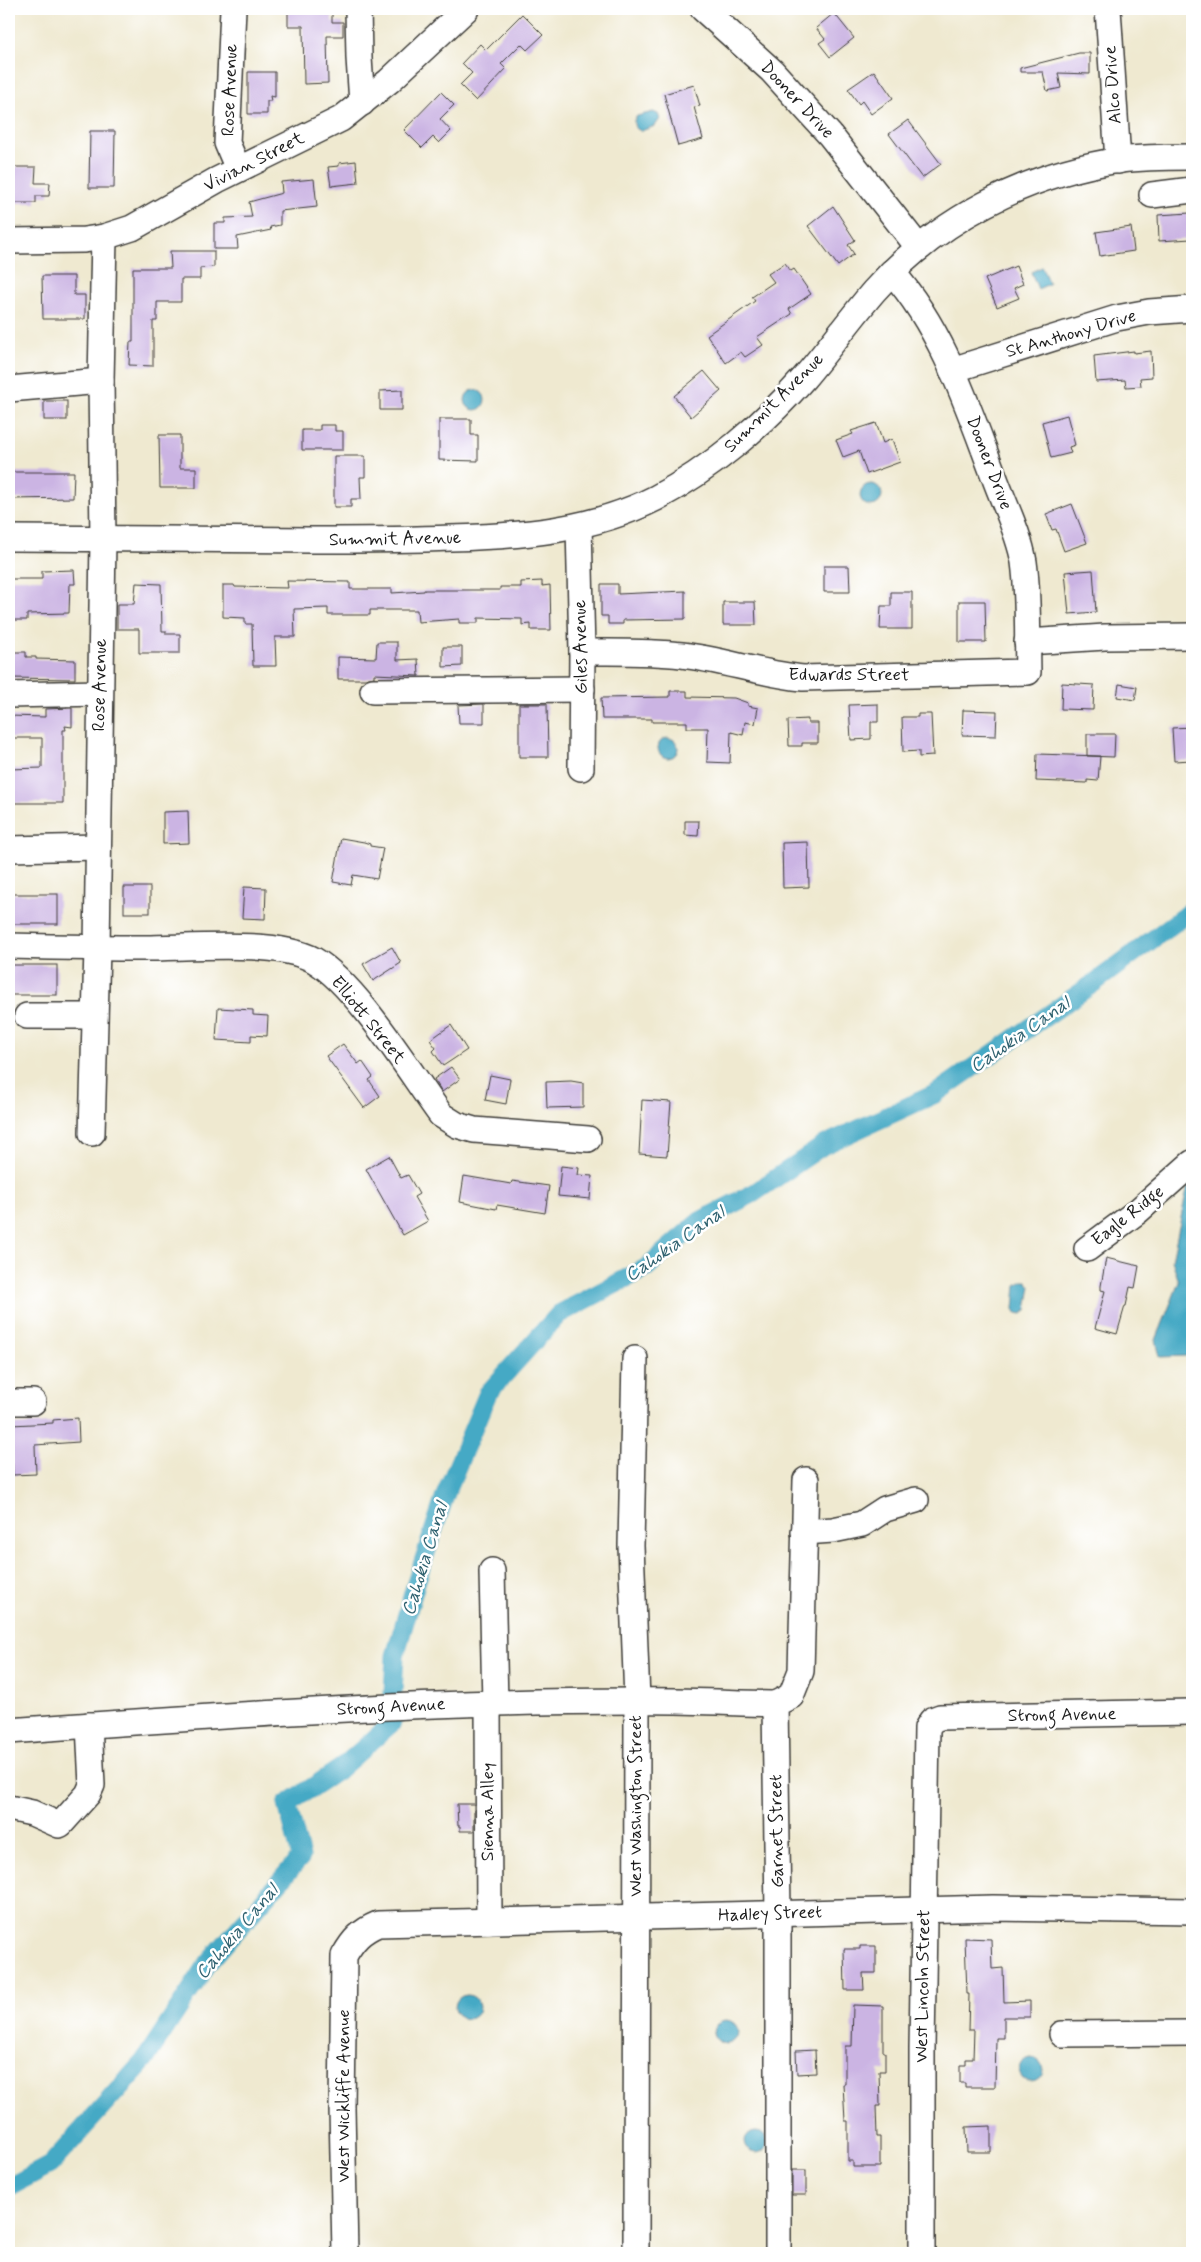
<svg xmlns="http://www.w3.org/2000/svg" width="1201" height="2262" viewBox="0 0 1201 2262" font-family="Mynerve,sans-serif">
  <style>
    .water { fill: #45a9c5; stroke: #306270 }
    .lines { fill: none; stroke-linecap: round; stroke-linejoin: round }
    .canal { stroke: #45a9c5; stroke-width: 19 }
    .building { fill: #cbb4e3 }
    .minor-casing { stroke: #3c3b37; stroke-width: 28 }
    .minor { stroke: #fff; stroke-width: 25 }
    .labels { text-anchor: middle; dominant-baseline: central; stroke-width: 5; stroke-linejoin: round; paint-order: stroke }
    .street-label { font-size: 18px; fill: #1c1c1c; stroke: #fff }
    .water-label { font-size: 19px; font-style: italic; fill: #306270; stroke: #fff }
  </style>
  <rect width="100%" height="100%" fill="#fff"/>
  <filter id="ink" filterUnits="userSpaceOnUse"><feTurbulence type="fractalNoise" baseFrequency=".02" numOctaves="2"/><feDisplacementMap in="SourceGraphic" scale="10" xChannelSelector="R" yChannelSelector="G"/><feConvolveMatrix kernelMatrix="1 2 1 2 8 2 1 2 1" color-interpolation-filters="sRGB"/></filter>
  <filter id="wash" filterUnits="userSpaceOnUse"><feTurbulence type="fractalNoise" baseFrequency=".0096" numOctaves="4" result="noise"/><feDisplacementMap in="SourceGraphic" scale="20" xChannelSelector="R" yChannelSelector="G"/><feGaussianBlur stdDeviation="1.12" result="paint"/><feColorMatrix in="noise" values="0 0 0 0 0 0 0 0 0 0 0 0 0 0 0 0 0 1.4 0 .05"/><feComposite in="paint" operator="in"/></filter>
  <g filter="url(#wash)">
    <rect width="100%" height="100%" fill="#efe9d0"/>
    <!-- water -->
    <g class="water">
      <polygon points="653,112 658,114 660,119 655,126 641,131 635,128 634,120 637,116"/>
      <polygon points="1042,267 1049,284 1038,289 1031,272"/>
      <circle cx="475" cy="400" r="10"/>
      <circle cx="871" cy="495" r="11"/>
      <circle cx="668" cy="748" r="10"/>
      <polygon points="1192,1173 1192,1352 1186,1356 1160,1357 1156,1340 1179,1282 1172,1260 1190,1175"/>
      <polygon points="1022,1281 1027,1281 1031,1286 1027,1310 1022,1314 1016,1313 1014,1309 1016,1285"/>
      <circle cx="467" cy="2007" r="12"/>
      <circle cx="726" cy="2032" r="12"/>
      <circle cx="1031" cy="2070" r="12"/>
      <circle cx="756" cy="2142" r="11"/>
    </g>
    <g class="lines">
      <!-- canal -->
      <g class="canal">
        <polyline points="393,1693 395,1656 416,1583 446,1493 488,1393 559,1314 646,1268 700,1221 754,1193 824,1145 935,1094 1094,983 1192,910"/>
        <polyline points="9,2187 50,2165 144,2061 209,1962 301,1857 287,1804 341,1768 392,1723"/>
      </g>
    </g>
    <g id="blocks">
      <!-- building -->
      <g class="building">
        <polygon points="288,9 332,9 332,22 343,22 343,36 327,36 328,83 304,84 303,26 288,26"/>
        <polygon points="834,13 854,38 830,57 819,43 825,39 816,28"/>
        <polygon points="522,14 543,35 527,50 521,44 501,64 506,69 476,101 460,85 472,73 462,63 480,44 486,50"/>
        <polygon points="1079,53 1090,53 1090,74 1058,73 1061,88 1047,91 1043,72 1020,72 1020,68"/>
        <polygon points="874,71 893,98 871,114 862,101 859,104 848,89"/>
        <polygon points="248,72 275,72 275,97 270,96 271,101 267,101 267,114 248,114"/>
        <polygon points="694,85 700,106 694,107 703,139 678,146 664,94"/>
        <polygon points="441,92 454,105 440,119 451,131 439,143 433,137 422,148 404,130"/>
        <polygon points="908,120 941,164 922,178 889,134"/>
        <polygon points="90,131 115,131 114,188 89,188"/>
        <polygon points="356,161 358,183 331,186 328,167 339,166 339,163"/>
        <polygon points="11,167 36,167 35,183 50,183 49,196 36,196 36,203 11,203"/>
        <polygon points="314,179 317,207 280,211 280,225 270,227 271,230 237,237 238,249 214,249 214,223 225,223 225,218 252,217 249,202 282,193 281,182"/>
        <polygon points="833,206 855,240 848,245 854,254 838,266 808,226"/>
        <polygon points="1190,213 1191,239 1159,241 1158,215"/>
        <polygon points="1131,227 1134,251 1100,256 1096,232"/>
        <polygon points="170,251 214,251 214,267 200,268 200,279 181,279 181,302 157,302 157,321 153,321 153,366 129,365 130,342 133,342 133,268 171,268"/>
        <polygon points="785,263 791,271 794,269 811,294 789,309 792,314 757,337 763,345 745,357 741,352 726,363 707,335 755,301 752,297 774,282 768,274"/>
        <polygon points="1016,266 1023,284 1014,288 1019,298 997,307 985,279"/>
        <polygon points="42,276 74,276 74,295 85,295 85,319 43,319"/>
        <polygon points="1134,351 1134,353 1151,351 1152,377 1140,378 1141,386 1126,387 1125,380 1096,382 1094,356"/>
        <polygon points="704,371 721,391 691,417 674,396"/>
        <polygon points="402,390 402,410 380,410 380,391"/>
        <rect x="44" y="401" width="23" height="19"/>
        <polygon points="1067,415 1075,445 1069,447 1071,453 1051,458 1042,422"/>
        <polygon points="439,419 471,419 471,435 478,435 478,461 439,460"/>
        <polygon points="876,423 883,443 892,439 900,462 867,474 859,451 843,457 836,440 853,434 851,431"/>
        <polygon points="320,425 335,425 335,431 343,431 343,450 302,450 302,430 320,430"/>
        <polygon points="159,435 180,435 180,468 196,468 196,488 160,488"/>
        <polygon points="334,456 365,456 365,477 360,477 361,499 351,499 351,507 334,507"/>
        <polygon points="12,472 74,472 73,498 11,499"/>
        <polygon points="1072,504 1087,543 1064,551 1056,529 1052,530 1046,514"/>
        <polygon points="824,566 849,566 850,592 824,592"/>
        <polygon points="74,570 75,584 70,584 69,613 27,614 27,620 9,620 9,579 42,579 42,571"/>
        <polygon points="1093,570 1096,612 1069,614 1065,572"/>
        <polygon points="287,581 350,582 350,589 392,589 392,593 424,591 424,590 500,590 500,587 521,587 521,582 542,581 542,586 550,585 551,630 531,630 531,624 522,625 522,619 478,618 478,623 459,623 459,619 418,622 417,610 370,610 370,615 328,615 328,608 294,609 295,637 275,637 276,666 253,666 252,624 245,624 245,618 223,617 223,585 234,585 235,587 288,588"/>
        <polygon points="136,583 161,584 162,631 166,631 166,634 180,634 180,653 139,653 139,629 117,629 117,604 134,604"/>
        <polygon points="601,584 618,584 618,594 685,591 685,619 623,620 623,624 608,624 608,616 601,616"/>
        <polygon points="891,592 912,592 912,629 880,629 881,606 891,606"/>
        <polygon points="959,601 985,601 986,642 959,642"/>
        <polygon points="723,602 755,602 756,625 723,625"/>
        <polygon points="377,642 397,642 397,660 418,659 419,676 374,674 374,677 365,679 338,679 338,657 376,658"/>
        <polygon points="443,647 462,647 462,666 443,667"/>
        <polygon points="9,652 26,652 26,657 36,657 36,659 75,660 75,679 9,678"/>
        <polygon points="1062,683 1094,685 1093,710 1061,709"/>
        <polygon points="1119,684 1137,687 1135,700 1117,697"/>
        <polygon points="670,691 687,691 687,697 734,698 748,703 748,706 758,708 755,724 745,722 743,735 731,732 730,763 707,762 708,728 687,728 687,722 652,722 652,719 602,719 601,698 670,697"/>
        <polygon points="484,704 484,723 459,723 458,705"/>
        <polygon points="519,704 547,704 548,757 519,757"/>
        <polygon points="878,704 878,722 871,722 871,739 851,740 849,705"/>
        <polygon points="72,708 72,727 65,726 66,730 63,730 63,803 9,803 9,769 42,768 42,738 9,738 9,716 45,717 45,709"/>
        <polygon points="963,710 997,711 996,736 962,735"/>
        <polygon points="918,714 931,714 933,756 919,757 919,751 903,752 902,717 918,717"/>
        <polygon points="808,719 808,723 818,723 818,743 802,743 802,746 789,746 788,720"/>
        <polygon points="1192,727 1192,760 1174,761 1172,728"/>
        <polygon points="1087,734 1115,734 1114,757 1087,756"/>
        <polygon points="1037,754 1100,756 1098,781 1087,780 1087,783 1036,781"/>
        <polygon points="188,811 189,843 163,844 163,812"/>
        <polygon points="685,821 699,821 698,836 685,835"/>
        <polygon points="341,838 364,842 370,844 370,846 383,848 377,879 353,875 351,885 333,882"/>
        <polygon points="808,842 809,887 783,888 782,843"/>
        <rect x="124" y="887" width="26" height="26"/>
        <polygon points="244,887 266,888 265,919 242,918"/>
        <rect x="9" y="894" width="49" height="30"/>
        <polygon points="392,947 401,963 373,981 363,964"/>
        <rect x="9" y="965" width="48" height="30"/>
        <polygon points="218,1008 253,1010 253,1015 268,1016 267,1036 251,1035 251,1042 216,1040"/>
        <polygon points="451,1025 467,1050 443,1066 433,1051 436,1048 430,1040"/>
        <polygon points="343,1044 358,1064 362,1061 373,1077 369,1080 380,1096 364,1108 326,1056"/>
        <polygon points="451,1067 460,1079 442,1092 434,1079"/>
        <polygon points="490,1075 510,1079 506,1104 485,1100"/>
        <polygon points="571,1081 583,1083 583,1107 547,1108 546,1082"/>
        <polygon points="642,1100 671,1102 667,1156 639,1154"/>
        <polygon points="389,1156 401,1178 408,1175 419,1194 414,1197 428,1221 403,1235 366,1169"/>
        <polygon points="561,1166 579,1168 578,1175 592,1176 590,1199 558,1196"/>
        <polygon points="464,1176 511,1184 512,1181 549,1186 545,1213 497,1205 496,1209 460,1202"/>
        <polygon points="1106,1258 1139,1266 1135,1288 1130,1287 1126,1306 1125,1306 1117,1334 1095,1328 1105,1291 1101,1290 1101,1286"/>
        <polygon points="78,1418 79,1442 35,1445 36,1474 13,1475 11,1425 53,1423 53,1420"/>
        <polygon points="457,1804 474,1804 474,1831 460,1831 460,1826 458,1826"/>
        <polygon points="965,1938 991,1939 992,1969 1003,1968 1004,2002 1030,2001 1030,2017 1004,2017 1004,2038 996,2038 995,2087 965,2087 965,2083 960,2083 960,2065 966,2065 966,2059 973,2059 974,2030 968,2030 969,1994 967,1994"/>
        <polygon points="860,1946 876,1946 876,1973 863,1973 864,1990 845,1990 844,1949 860,1949"/>
        <polygon points="853,2005 883,2006 883,2052 885,2052 885,2071 879,2071 880,2106 876,2106 877,2137 880,2137 880,2167 853,2167 853,2161 848,2161 848,2121 845,2121 843,2084 845,2084 845,2046 852,2046"/>
        <polygon points="815,2050 816,2073 797,2074 796,2051"/>
        <polygon points="991,2126 991,2152 967,2152 966,2127"/>
        <rect x="792" y="2170" width="14" height="25"/>
      </g>
    </g>
  </g>
  <g filter="url(#ink)">
    <use href="#blocks" fill-opacity="0" stroke="#3c3b37" stroke-width="1"/>
    <g class="lines">
      <!-- minor casing -->
      <g class="minor-casing">
        <g id="minor">
          <polyline points="233,9 227,143 238,169"/>
          <polyline points="358,9 359,58 362,103"/>
          <polyline points="703,9 772,71 830,135 919,248"/>
          <polyline points="1108,9 1118,161"/>
          <polyline points="1152,195 1192,190"/>
          <polyline points="9,241 84,240 104,237 132,228 217,180 341,119 389,81 466,9"/>
          <polyline points="952,370 1117,318 1149,312 1192,309"/>
          <polyline points="9,389 101,381"/>
          <polyline points="579,526 582,652 581,768"/>
          <path d="M9 538C110 539 211 539 312 540 358 540 405 540 451 538 522 536 591 531 656 498 711 469 763 425 804 378 828 350 850 319 874 291 937 220 1026 174 1120 160 1144 157 1168 157 1192 157"/>
          <polyline points="1027,642 1105,637 1192,636"/>
          <path d="M582 652C616 652 649 651 682 655 723 660 762 674 803 678L1028 672C1027 636 1029 599 1024 562 1019 533 1004 504 994 476 967 405 943 330 892 272"/>
          <polyline points="373,691 582,689"/>
          <polyline points="9,695 100,693"/>
          <polyline points="9,849 98,847"/>
          <path d="M9 946C54 947 100 948 145 948 190 948 276 939 314 960 357 985 410 1073 441 1115L457 1125 474 1130 588 1139"/>
          <polyline points="27,1016 95,1016"/>
          <polyline points="92,1133 97,948 103,539 101,381 104,237"/>
          <polyline points="1087,1249 1138,1211 1192,1163"/>
          <polyline points="635,1359 631,1546 637,1700 636,2253"/>
          <polyline points="9,1402 33,1402"/>
          <polyline points="804,1532 833,1530 862,1524 885,1509 916,1500"/>
          <polyline points="492,1571 495,1704"/>
          <polyline points="488,1704 489,1921"/>
          <path d="M9 1731C217 1716 427 1701 636 1701 682 1700 729 1703 775 1704"/>
          <polyline points="9,1808 32,1813 59,1825 61,1824 88,1794 92,1785 89,1725"/>
          <polyline points="1062,2034 1192,2033"/>
          <path d="M345 2253 342 2108 344 1956C353 1940 361 1931 378 1924L993 1908 1192 1911"/>
          <polyline points="778,2253 778,1914 775,1704 791,1696 801,1671 806,1480"/>
          <polyline points="922,2253 922,2049 927,1728 932,1720 940,1717 1192,1712"/>
        </g>
      </g>
      <!-- minor -->
      <use href="#minor" class="minor"/>
    </g>
  </g>
  <g class="labels">
    <!-- street labels -->
    <g class="street-label">
      <text transform="translate(1113 85) rotate(-94)">Alco Drive</text>
      <text transform="translate(230 90) rotate(-88)">Rose Avenue</text>
      <text transform="translate(797 100) rotate(47)">Dooner Drive</text>
      <text transform="translate(254 162) rotate(-27)">Vivian Street</text>
      <text transform="translate(1071 334) rotate(-16)">St Anthony Drive</text>
      <text transform="translate(774 403) rotate(-45)">Summit Avenue</text>
      <text transform="translate(989 463) rotate(69)">Dooner Drive</text>
      <text transform="translate(395 539) rotate(-1)">Summit Avenue</text>
      <text transform="translate(581 647) rotate(-91)">Giles Avenue</text>
      <text x="849" y="675">Edwards Street</text>
      <text transform="translate(100 685) rotate(-89)">Rose Avenue</text>
      <text transform="translate(368 1020) rotate(51)">Elliott Street</text>
      <text transform="translate(1128 1216) rotate(-38)">Eagle Ridge</text>
      <text transform="translate(391 1707) rotate(-3)">Strong Avenue</text>
      <text transform="translate(1062 1715) rotate(-1)">Strong Avenue</text>
      <text transform="translate(636 1806) rotate(-90)">West Washington Street</text>
      <text transform="translate(488 1812) rotate(-90)">Sienna Alley</text>
      <text transform="translate(777 1831) rotate(-91)">Garnet Street</text>
      <text transform="translate(770 1914) rotate(-2)">Hadley Street</text>
      <text transform="translate(923 1986) rotate(-89)">West Lincoln Street</text>
      <text transform="translate(344 2096) rotate(-90)">West Wickliffe Avenue</text>
    </g>
    <!-- water labels -->
    <g class="water-label">
      <text transform="translate(1020 1035) rotate(-35)">Cahokia Canal</text>
      <text transform="translate(675 1244) rotate(-35)">Cahokia Canal</text>
      <text transform="translate(425 1559) rotate(-73)">Cahokia Canal</text>
      <text transform="translate(237 1932) rotate(-50)">Cahokia Canal</text>
    </g>
  </g>
  <!-- margin -->
  <rect width="1201" height="2262" fill="none" stroke="#fff" stroke-width="30"/>
</svg>
